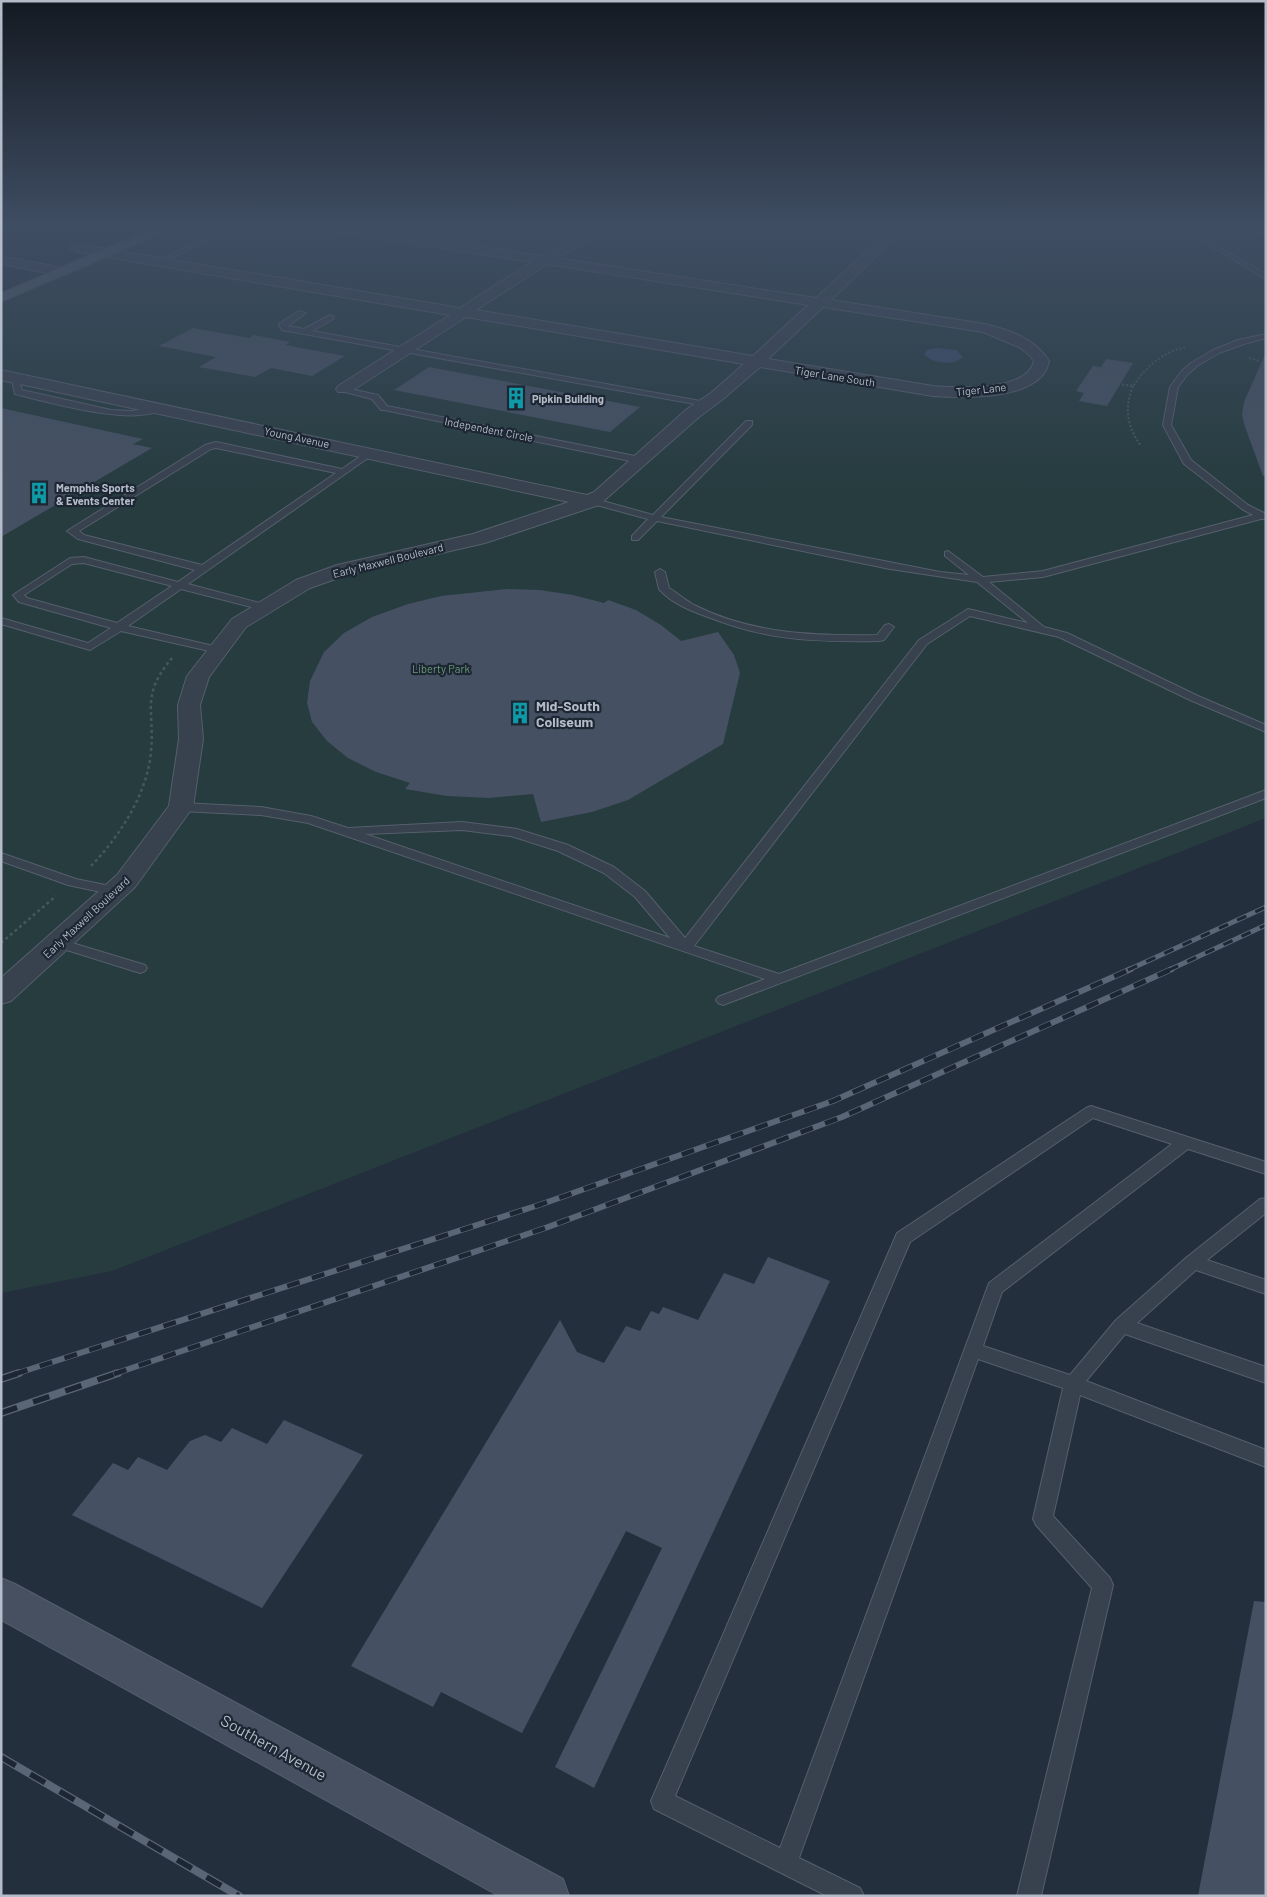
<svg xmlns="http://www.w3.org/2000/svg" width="1267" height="1897" viewBox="0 0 1267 1897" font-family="Barlow,sans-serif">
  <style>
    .green { fill: #263c3f }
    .water { fill: #394c67 }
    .building { fill: #455162 }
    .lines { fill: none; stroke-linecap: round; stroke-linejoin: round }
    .service-casing { stroke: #565f6c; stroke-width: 2 }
    .minor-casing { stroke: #565f6c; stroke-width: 2 }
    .secondary-casing { stroke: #565f6c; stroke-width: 2 }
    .primary-casing { stroke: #414a57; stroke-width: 2 }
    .path-far1 { stroke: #44595c; stroke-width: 2; stroke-dasharray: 2 2; stroke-linecap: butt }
    .path { stroke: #44595c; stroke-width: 2.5; stroke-dasharray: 3 3; stroke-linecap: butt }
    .service { fill: #38414e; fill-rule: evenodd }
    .minor { fill: #38414e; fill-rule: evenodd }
    .secondary { fill: #465061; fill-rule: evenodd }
    .primary { fill: #56606e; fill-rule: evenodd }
    .rail-far2-casing { stroke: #5a6575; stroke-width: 5 }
    .rail-far1-casing { stroke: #5a6575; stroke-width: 6 }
    .rail-casing { stroke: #5a6575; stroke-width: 8 }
    .rail-far2 { stroke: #1d2633; stroke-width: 3; stroke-dasharray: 10; stroke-linecap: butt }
    .rail-far1 { stroke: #1d2633; stroke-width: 4.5; stroke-dasharray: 13; stroke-linecap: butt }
    .rail { stroke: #1d2633; stroke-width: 5.5; stroke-dasharray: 17; stroke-linecap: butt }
    .labels { text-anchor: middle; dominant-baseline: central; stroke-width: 4.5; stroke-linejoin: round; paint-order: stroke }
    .far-street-label { font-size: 11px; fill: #b4bcc9; stroke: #1d2633 }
    .far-poi-label { font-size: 11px; font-weight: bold; fill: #b4bcc9; stroke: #1d2633; text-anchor: start }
    .far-park-label { font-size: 11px; fill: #6b9a76; stroke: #1d2633 }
    .poi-label { font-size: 14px; font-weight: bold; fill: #b4bcc9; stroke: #1d2633; text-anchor: start }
    .near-street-label { font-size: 16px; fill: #b4bcc9; stroke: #1d2633 }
  </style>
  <rect width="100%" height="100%" fill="#242f3e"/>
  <!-- green -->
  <polygon class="green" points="183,228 1266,228 1266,818 112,1271 1,1293 1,303 133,245 150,242"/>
  <!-- water -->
  <path class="water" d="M937 348 956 350 963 357C954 366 932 364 924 354L927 350Z"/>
  <!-- building -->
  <g class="building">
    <polygon points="193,328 249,338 254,335 290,342 285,345 345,356 312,376 271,368 255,377 199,367 216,357 159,346"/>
    <polygon points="1266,352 1266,476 1263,476 1244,424 1242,414 1244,402"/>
    <polygon points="1106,359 1133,363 1107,406 1079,401 1084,393 1076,391 1093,366 1101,367"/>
    <polygon points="429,367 640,407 610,432 394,390"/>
    <polygon points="1,408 143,439 133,444 152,448 1,537"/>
    <polygon points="507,589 540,590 573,595 604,603 608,600 636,610 661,625 681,641 718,632 734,655 740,673 723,744 628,800 592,812 541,822 533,794 489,798 447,796 405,789 410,783 376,772 348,758 327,741 312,722 307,703 310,681 324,652 344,633 372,617 408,604 441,596"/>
    <polygon points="768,1257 830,1281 594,1788 555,1767 662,1548 626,1531 522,1733 441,1692 433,1707 351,1666 560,1320 577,1352 604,1363 626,1326 640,1331 651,1311 659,1314 663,1307 698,1320 724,1273 754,1284"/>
    <polygon points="284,1420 363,1455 262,1608 72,1515 113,1463 128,1470 138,1457 167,1470 190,1441 205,1435 221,1442 232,1428 267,1444"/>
    <polygon points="1254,1601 1266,1602 1266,1896 1198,1896"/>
  </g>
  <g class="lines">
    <!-- service casing -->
    <g class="service-casing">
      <g id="service">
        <polygon points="228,228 235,228 160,263 155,262"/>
        <polygon points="1202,228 1208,228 1205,236 1209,241 1266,274 1266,279 1205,243 1199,236"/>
        <polygon points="299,311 306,313 288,326 304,329 330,315 334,317 333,319 312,331 706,402 710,404 706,406 282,330 279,325 280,323"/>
        <path d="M1266 334V338L1244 344 1219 353 1197 366 1187 375 1178 387 1171 425 1191 460 1248 505 1266 514V519H1261L1043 577 989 582 1044 627 1067 633 1198 696 1266 725V732L1190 700 1059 637 970 616 927 644 694 946 779 974 1266 790V798L723 1005 718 1003 716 1000 718 997 765 979 308 823 261 815 181 811 175 807 181 803 261 807 311 816 348 828 462 822 517 829 568 845 614 867 645 891 685 938 919 640 968 609 1028 623 977 582 890 569 657 521 638 540H632V536L648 519 589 503V499L592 498 653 515 746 421H752V425L661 517 940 572 969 575 945 556V552L948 551 983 577 1043 571 1253 515 1242 509 1184 464 1163 425 1170 387 1181 372 1191 363 1213 350 1238 340ZM462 830 511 836 558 851 604 873 635 897 670 938 365 834Z"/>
        <path d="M11 375H17L22 390 111 410 132 411 160 406 164 408C137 428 48 402 15 394Z"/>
        <polygon points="341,387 378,395 387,406 640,457 644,460 640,463 384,410 381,410 372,399 341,391"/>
        <path d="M216 442 342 469 368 451 375 453 188 584 267 605 268 607 267 609 263 610 181 589 128 626 222 648 223 650 222 652 218 653 121 631 90 650 1 624V618L88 643 111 628 19 602 13 595 70 558 84 557 178 582 195 570 78 539 67 531 205 445ZM216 448 336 473 202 565 84 535 79 531 211 449ZM84 563 172 586 117 623 27 598 24 595 72 564Z"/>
        <path d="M660 569 665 572 669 588C677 593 685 600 694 605 751 634 815 636 877 635L885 625 889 624 894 627 884 640 880 641C815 642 769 641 708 617 691 611 671 603 659 589L655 572Z"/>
        <polygon points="1,853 76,879 120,888 122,891 115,895 68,885 1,861"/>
        <polygon points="59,939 145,965 147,968 145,971 140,973 54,946 52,943 54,940"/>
        <path d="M1091 1106 1266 1162V1174L1188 1149 1002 1292 983 1346 1070 1375 1116 1320 1187 1257 1260 1199 1266 1198V1213L1207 1260 1266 1280V1294L1196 1270 1137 1323 1266 1367V1383L1125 1334 1086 1381 1266 1450V1467L1080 1395 1053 1516 1110 1578 1113 1585 1041 1896H1017L1092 1588 1036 1525 1033 1519 1063 1388 978 1359 799 1858 860 1888 864 1896H827L654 1809 651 1801 897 1233 1086 1108ZM1093 1118 1172 1144 989 1283 780 1848 675 1796 910 1242Z"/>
      </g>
    </g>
    <!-- minor casing -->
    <g class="minor-casing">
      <g id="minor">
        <path d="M332 228H361L542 256 589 228H604L603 231 557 258 816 298 892 228H905L831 300 985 324C1010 330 1035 339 1049 361 1042 401 963 398 933 396L760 367 723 399 699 417 599 505 485 543 350 574 310 588 246 627 209 677 200 705 203 739 193 807 135 887 11 1001 1 1004V978L117 875 169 806 179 739 178 705 187 676 232 619 296 580 337 565 473 534 569 502 1 380V370L587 495 594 492 687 409 711 393 744 364 466 317 350 392H338L336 389 338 386 450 315 77 252 70 248 77 244 460 308 532 262 338 232 333 231ZM547 264 808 305 753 356 476 310ZM823 307 983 332 1021 348 1030 356 1034 361C1027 392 957 388 933 386L768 359Z"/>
        <polygon points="1230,228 1266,228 1266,235 1236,232 1231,231"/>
        <polygon points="1,256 63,268 70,272 63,276 1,264"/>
      </g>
    </g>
    <!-- secondary casing -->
    <g class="secondary-casing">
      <polygon id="secondary" points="1,1578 15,1584 563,1879 569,1896 499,1896 1,1620"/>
    </g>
    <!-- primary casing -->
    <g class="primary-casing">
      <polygon id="primary" points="153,228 169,228 168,231 1,302 1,293"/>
    </g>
    <!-- path-far1 -->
    <g class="path-far1">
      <polyline points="266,228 320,236"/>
      <polyline points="1249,358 1259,361"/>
      <path d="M1110 383 1133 386C1146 367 1163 351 1187 347"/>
      <path d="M1133 386C1124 409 1127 426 1141 446"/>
    </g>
    <!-- path -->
    <g class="path">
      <path d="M91 866C120 836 147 794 151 752 155 709 140 696 172 658"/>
      <polyline points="1,943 56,896"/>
    </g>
    <!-- service -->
    <use href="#service" class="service"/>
    <!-- minor -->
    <use href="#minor" class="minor"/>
    <!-- secondary -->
    <use href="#secondary" class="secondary"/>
    <!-- primary -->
    <use href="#primary" class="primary"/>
    <!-- rail-far2 casing -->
    <g class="rail-far2-casing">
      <g id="rail-far2">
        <polyline points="1128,970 1266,907"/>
        <polyline points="1169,970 1266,925"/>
      </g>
    </g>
    <!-- rail-far1 casing -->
    <g class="rail-far1-casing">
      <g id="rail-far1">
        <polyline points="15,1374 542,1204 833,1101 1131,969"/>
        <polyline points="114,1374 548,1227 842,1117 1172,969"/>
      </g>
    </g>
    <!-- rail casing -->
    <g class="rail-casing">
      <g id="rail">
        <polyline points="1,1379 19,1373"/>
        <polyline points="1,1413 118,1373"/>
        <polyline points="1,1757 239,1896"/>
      </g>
    </g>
    <!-- rail-far2 -->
    <use href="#rail-far2" class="rail-far2"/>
    <!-- rail-far1 -->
    <use href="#rail-far1" class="rail-far1"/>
    <!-- rail -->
    <use href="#rail" class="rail"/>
  </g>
  <!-- sky -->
  <linearGradient id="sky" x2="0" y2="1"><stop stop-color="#141a22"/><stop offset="0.46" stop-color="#3f4d63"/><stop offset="1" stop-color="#3f4d63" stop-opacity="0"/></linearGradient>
  <rect width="1267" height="493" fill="url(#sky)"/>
  <!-- icons -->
  <defs>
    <g id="building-bare" transform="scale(1.725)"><path d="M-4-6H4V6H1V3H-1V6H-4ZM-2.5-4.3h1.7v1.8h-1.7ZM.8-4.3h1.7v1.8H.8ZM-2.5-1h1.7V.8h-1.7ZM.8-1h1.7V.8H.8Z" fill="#0f9aa8" stroke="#1d2633" stroke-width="2.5" paint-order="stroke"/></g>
  </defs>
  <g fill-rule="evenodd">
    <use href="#building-bare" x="516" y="398"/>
    <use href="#building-bare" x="39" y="493"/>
    <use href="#building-bare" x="520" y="713"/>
  </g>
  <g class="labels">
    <!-- far-street labels -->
    <g class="far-street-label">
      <text transform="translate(835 376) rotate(9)">Tiger Lane South</text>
      <text transform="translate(981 389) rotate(-6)">Tiger Lane</text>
      <text transform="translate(489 429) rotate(11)">Independent Circle</text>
      <text transform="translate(297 437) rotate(12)">Young Avenue</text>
      <text transform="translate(388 560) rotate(-14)">Early Maxwell Boulevard</text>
      <text transform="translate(86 917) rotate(-43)">Early Maxwell Boulevard</text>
    </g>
    <!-- far-poi labels -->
    <g class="far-poi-label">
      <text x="532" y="398">Pipkin Building</text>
      <text x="56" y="487">Memphis Sports<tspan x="56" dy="13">&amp; Events Center</tspan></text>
    </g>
    <!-- far-park labels -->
    <g class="far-park-label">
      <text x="441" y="668">Liberty Park</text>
    </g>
    <!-- poi labels -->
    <g class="poi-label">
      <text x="536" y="705">Mid-South<tspan x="536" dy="16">Coliseum</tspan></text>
    </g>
    <!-- near-street labels -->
    <g class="near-street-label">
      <text transform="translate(274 1747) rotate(29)">Southern Avenue</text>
    </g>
  </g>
  <!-- border -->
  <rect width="1267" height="1897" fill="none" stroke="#b4bcc9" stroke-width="5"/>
</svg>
